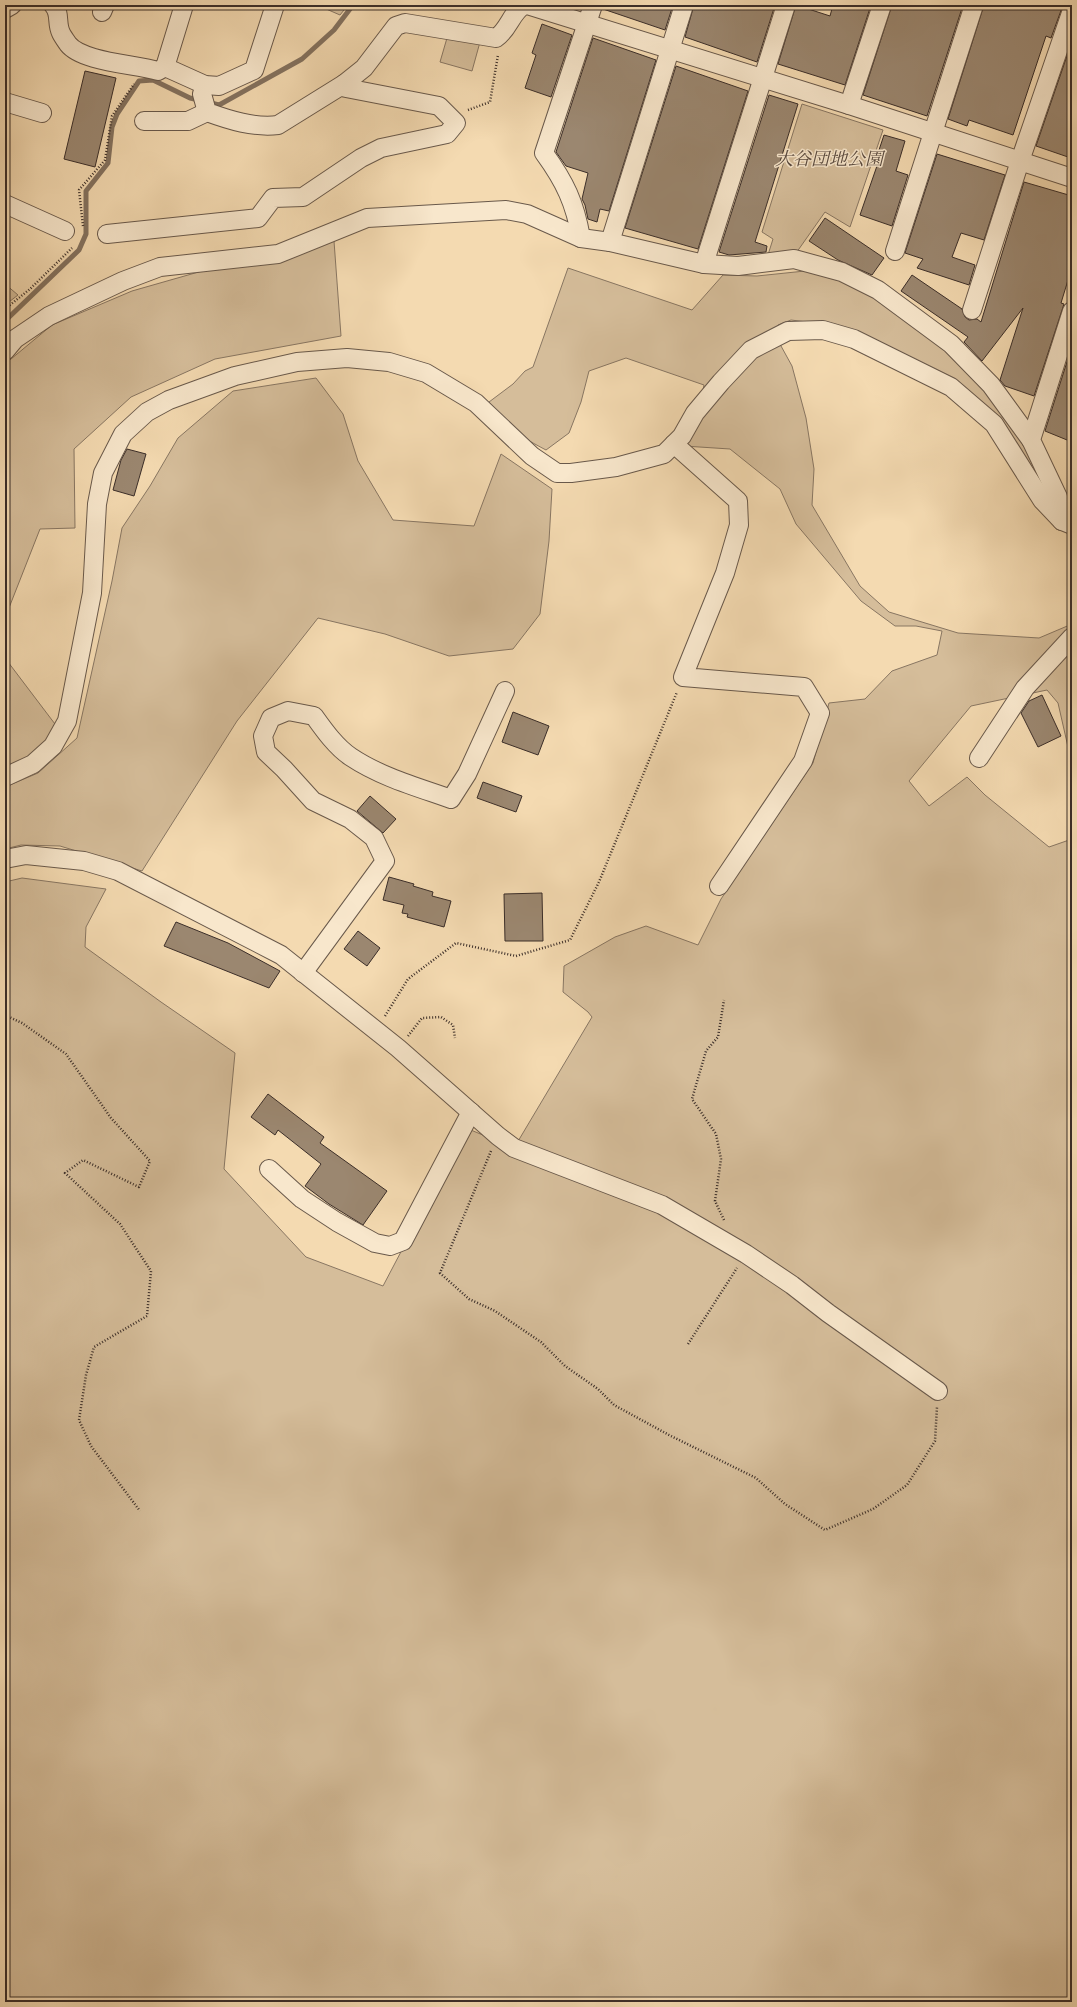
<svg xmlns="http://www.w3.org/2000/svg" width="1077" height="2007" viewBox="0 0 1077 2007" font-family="'EB Garamond','Noto Serif JP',serif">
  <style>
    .green { fill: #d5bd9a; stroke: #887662 }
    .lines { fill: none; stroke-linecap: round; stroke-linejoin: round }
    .stream { stroke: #84725f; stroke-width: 5 }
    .building { fill: #9b8770; stroke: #3b2e29 }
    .minor-casing { stroke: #69594b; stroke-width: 20 }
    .path { stroke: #3b2e29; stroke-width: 2.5; stroke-dasharray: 1 2; stroke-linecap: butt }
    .minor { stroke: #f8e7cc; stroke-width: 18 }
    .labels { text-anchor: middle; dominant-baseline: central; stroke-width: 3; stroke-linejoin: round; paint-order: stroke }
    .park-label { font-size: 18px; font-style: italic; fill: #5a4b40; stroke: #f8e7cc }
  </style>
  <rect width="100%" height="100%" fill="#f4dab1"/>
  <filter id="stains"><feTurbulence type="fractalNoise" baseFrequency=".005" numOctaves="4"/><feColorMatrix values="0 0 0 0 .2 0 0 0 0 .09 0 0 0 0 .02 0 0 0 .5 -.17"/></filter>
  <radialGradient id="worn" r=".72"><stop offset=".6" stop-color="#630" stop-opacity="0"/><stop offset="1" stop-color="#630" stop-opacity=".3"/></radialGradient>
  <!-- green -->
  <g class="green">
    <polygon points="317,5 348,5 340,15"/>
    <polygon points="447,38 480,42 472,71 440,62"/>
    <polygon points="802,104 883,130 850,227 825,212 794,256 767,258 773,239 762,232"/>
    <polygon points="334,241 341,336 215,359 131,397 74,449 75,528 40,529 5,618 5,364 52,325 132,291 202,271"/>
    <path d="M568 268 692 310 723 275 757 276 805 271 847 283 885 302 930 331 994 396 1031 450 1043 487 949 378 807 322 791 320 778 325 781 346 792 366 806 418 814 469 812 505 860 586 889 612 958 633 1039 638 1072 624V753L1068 747 1058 703 1047 690 971 706 909 781 929 806 967 777 985 795 1049 847 1072 839V2002H5V882L22 878 106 889 86 927 85 947 161 1002 235 1053 224 1169 306 1257 383 1286 466 1128 514 1148 592 1017 588 1012 563 992 564 966 615 937 646 926 698 945 721 899 813 763 829 703 865 699 892 671 937 655 942 631 916 626H895L861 601 796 524 780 489 730 449 684 446 697 422 704 385 626 358 589 371 581 402 569 433 546 450C525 439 500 425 489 402L513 384 525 371 533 367Z"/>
    <polygon points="5,284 18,295 5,305"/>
    <polygon points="316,378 343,414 358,461 393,520 474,526 501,454 552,489 549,541 540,614 513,649 449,656 385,634 318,618 237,721 142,871 60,846 21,845 5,849 5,787 38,773 77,738 112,581 122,528 150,486 178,438 233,391"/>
    <polygon points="5,658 58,728 30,759 5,770"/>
  </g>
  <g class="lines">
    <!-- stream -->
    <g class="stream">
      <polyline points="207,102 219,105 302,59 334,30 353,5"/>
      <polyline points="5,321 79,250 86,234 86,191 108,163 112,127 117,114 139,81 153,80 190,98 199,100"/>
    </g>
  </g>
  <!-- building -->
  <g class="building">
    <polygon points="603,5 673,5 665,30 603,9"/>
    <polygon points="694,5 775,5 757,62 685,37"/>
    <polygon points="796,5 830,16 833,5 871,5 845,85 778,64"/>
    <polygon points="892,5 963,5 927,116 863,95"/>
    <polygon points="984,5 1063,5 1051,38 1046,36 1013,135 969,120 967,126 948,119"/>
    <polygon points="542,24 572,35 551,97 525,88 536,55 532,53"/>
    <polygon points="593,38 656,60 609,211 600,209 597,222 588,219 585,205 582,199 588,173 566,166 556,152"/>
    <polygon points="1070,47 1072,47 1072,144 1068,157 1036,146"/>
    <polygon points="676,66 748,91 698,249 625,228"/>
    <polygon points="85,71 116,78 95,167 64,159"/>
    <polygon points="769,95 798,104 755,242 767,246 766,252 729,255 719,252"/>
    <polygon points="884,135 905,141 896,171 908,175 892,226 860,215 879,160 876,159"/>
    <polygon points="937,154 1005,175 984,240 961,233 952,257 975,265 969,285 917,268 923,259 905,253"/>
    <polygon points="1024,182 1072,196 1072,267 1061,303 1064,304 1034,396 1005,386 1000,380 1023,308 982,361 964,342 968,337 901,291 912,275 962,309 965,317 969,320 977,319 981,322"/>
    <polygon points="825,218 884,258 872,275 838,260 809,241"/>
    <polygon points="1072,346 1072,442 1045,431"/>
    <polygon points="127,449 146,454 134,496 113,490 121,460"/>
    <polygon points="1042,695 1061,736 1038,747 1021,713 1029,701"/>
    <polygon points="513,712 549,726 538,755 502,742"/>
    <polygon points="483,782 522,796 516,812 477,798"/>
    <polygon points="370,796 396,819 383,833 357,811"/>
    <polygon points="389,877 414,884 413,886 433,892 432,896 451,901 444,927 407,917 408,914 402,913 404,905 383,900"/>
    <polygon points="542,893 543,941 505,941 504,894"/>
    <polygon points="176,922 228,943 280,971 269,988 164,946"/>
    <polygon points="358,931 380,948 367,966 344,949"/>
    <polygon points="268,1094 324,1137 320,1143 387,1191 363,1225 329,1204 305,1186 321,1164 278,1130 275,1135 251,1117"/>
  </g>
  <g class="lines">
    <!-- minor casing -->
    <g class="minor-casing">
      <g id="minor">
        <path d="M53 5C61 13 56 23 61 33 63 37 66 41 68 44 82 62 135 64 158 71L165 67"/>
        <polyline points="184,5 165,67 205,85 219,86 254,70 275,5"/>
        <polyline points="527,5 849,105 1072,178"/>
        <polyline points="5,9 12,5"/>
        <polyline points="102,12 105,5"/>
        <path d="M344 84 364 68 396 26 405 23 496 38C509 30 512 10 525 5"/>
        <polyline points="5,102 42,113"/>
        <polyline points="849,105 882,5"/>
        <polyline points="144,121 188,121 207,112"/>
        <polyline points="5,204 65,231"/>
        <path d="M107 234 258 218 273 198 303 197 361 158 381 148 447 134 456 123 439 106 346 88 344 84 278 125C254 128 229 120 207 112L202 94 205 85"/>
        <path d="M581 238C575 203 565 182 544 153L593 5"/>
        <polyline points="610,242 684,5"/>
        <polyline points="895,251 974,5"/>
        <polyline points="704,264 786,5"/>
        <polyline points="972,310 1020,161 1072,10"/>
        <polyline points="5,351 15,339 49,316 123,281 160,267 278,254 367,218 506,210 527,214 581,238 610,242 704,264 738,266 794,259 842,272 878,290 951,344 991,385 1031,440"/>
        <polyline points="674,444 738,501 739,525 725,573 683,677 804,687 820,713 803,761 719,886"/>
        <polyline points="1062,521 1058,497 1031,440 1072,311"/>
        <polyline points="979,758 1025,688 1072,637"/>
        <polyline points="5,777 33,764 53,746 67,721 92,593 97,504 103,473 123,434 147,412 169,400 235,376 297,362 347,358 389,362 426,373 476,403 532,456 557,473 571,473 616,467 664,454 682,436 695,413 721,382 751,350 788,331 823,330 854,339 951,387 994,424 1042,500 1062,521 1072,525"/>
        <polyline points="5,859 26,855 84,861 118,871 281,955 398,1048 498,1136 514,1148 662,1205 746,1254 792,1285 828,1313 938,1391"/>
        <path d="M303 973 385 861 374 838 350 819 313 801 284 769 266 752 263 736 271 718 288 711 314 716C324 730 336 747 351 757 381 777 417 787 451 799L467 774 505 691"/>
        <polyline points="269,1169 302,1199 337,1222 375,1243 390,1246 403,1241 471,1112"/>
      </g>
    </g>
    <!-- path -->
    <g class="path">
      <polyline points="468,110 490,102 498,55"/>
      <polyline points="83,226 79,190 105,160 112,116 134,84"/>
      <polyline points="5,309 30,289 72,248"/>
      <polyline points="5,1015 22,1023 66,1054 111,1118 150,1161 139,1187 83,1160 65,1173 120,1224 151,1271 147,1316 94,1347 86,1375 79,1420 91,1446 140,1511"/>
      <polyline points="385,1016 408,979 456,943 516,956 570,940 599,882 677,692"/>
      <polyline points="408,1036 422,1018 441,1017 453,1025 455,1038"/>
      <polyline points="491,1151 440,1273 469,1299 495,1311 541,1342 565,1366 598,1389 614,1405 669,1435 756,1478 785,1504 825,1530 873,1509 907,1485 935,1441 937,1407"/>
      <polyline points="724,1220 715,1201 721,1159 716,1134 692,1099 706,1051 718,1037 724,1000"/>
      <polyline points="688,1344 737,1268"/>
    </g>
    <!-- minor -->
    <use href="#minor" class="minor"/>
  </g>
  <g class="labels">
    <!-- park labels -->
    <g class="park-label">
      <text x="829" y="158">大谷団地公園</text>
    </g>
  </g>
  <!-- margin -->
  <rect width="1077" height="2007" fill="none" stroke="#f4dab1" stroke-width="20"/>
  <rect x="6" y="6" width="1065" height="1995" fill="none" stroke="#3b2e29" stroke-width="2"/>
  <rect x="10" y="10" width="1057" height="1987" fill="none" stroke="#3b2e29"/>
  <rect width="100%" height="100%" filter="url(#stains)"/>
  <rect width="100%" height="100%" fill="url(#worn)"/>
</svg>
